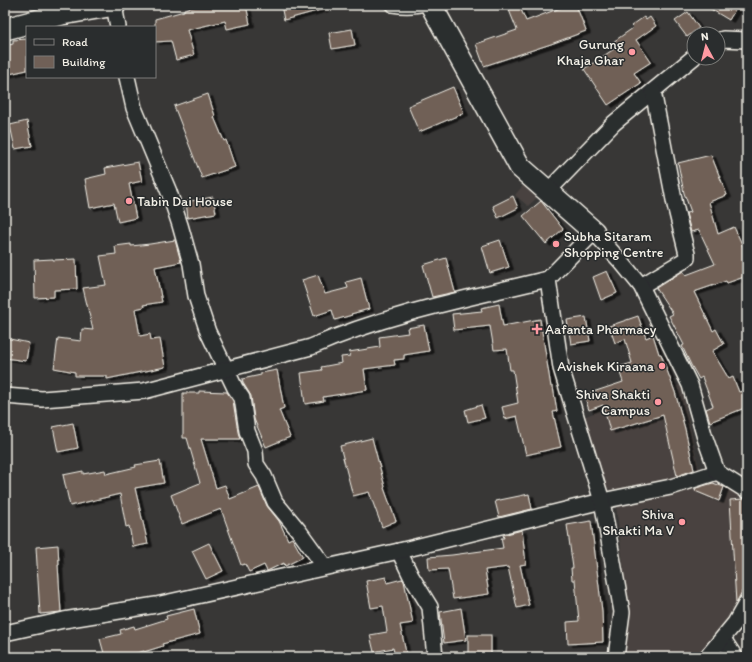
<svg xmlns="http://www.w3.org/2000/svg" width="752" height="662" viewBox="0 0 752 662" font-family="Itim,sans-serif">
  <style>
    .built { fill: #494340 }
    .building { fill: #706057; stroke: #f4f1e8; filter: url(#shadow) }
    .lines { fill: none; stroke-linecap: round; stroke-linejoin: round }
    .service-casing { stroke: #f4f1e8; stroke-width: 10 }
    .minor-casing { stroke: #f4f1e8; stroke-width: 18 }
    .secondary-casing { stroke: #f4f1e8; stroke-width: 24 }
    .service { stroke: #2a2d2e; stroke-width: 7 }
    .minor { stroke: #2a2d2e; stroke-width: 15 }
    .secondary { stroke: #2a2d2e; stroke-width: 21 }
    .poi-dot { fill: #ff9aa2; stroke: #2a2d2e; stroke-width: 1.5 }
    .labels { text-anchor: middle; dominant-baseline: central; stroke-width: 3; stroke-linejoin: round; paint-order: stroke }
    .poi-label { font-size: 14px; fill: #f4f1e8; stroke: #2a2d2e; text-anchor: end }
  </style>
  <defs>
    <filter id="shadow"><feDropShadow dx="4.5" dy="2.5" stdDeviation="0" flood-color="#0009"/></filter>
  </defs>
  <rect width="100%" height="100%" fill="#383736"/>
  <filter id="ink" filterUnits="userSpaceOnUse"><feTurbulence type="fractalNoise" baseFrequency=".025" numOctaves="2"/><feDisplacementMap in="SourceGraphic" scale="8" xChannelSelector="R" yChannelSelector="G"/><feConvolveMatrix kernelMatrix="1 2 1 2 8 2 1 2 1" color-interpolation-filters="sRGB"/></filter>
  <g filter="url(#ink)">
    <!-- built -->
    <g class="built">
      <polygon points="526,182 541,194 528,206 515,195"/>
      <polygon points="681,385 700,473 747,495 747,589 730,619 702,657 625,657 628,637 626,590 616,505 606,484 581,418 609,407 671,387"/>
    </g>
    <!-- building -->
    <g class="building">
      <polygon points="203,5 246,5 250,24 227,29 225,21 187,30 194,55 176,60 171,41 155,42 155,19 184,11 184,9"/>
      <polygon points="281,5 324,5 324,9 284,20"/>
      <polygon points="507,5 519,5 526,21 568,5 576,5 586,31 551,44 484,66 476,44 517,30"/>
      <polygon points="704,5 738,5 729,20"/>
      <polygon points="688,12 699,28 687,37 675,21"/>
      <polygon points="644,17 646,20 650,17 656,26 636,40 651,62 634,73 641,83 608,105 584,69 617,47 613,42 633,28 631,26"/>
      <polygon points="352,29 355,45 332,49 329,33"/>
      <polygon points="27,39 27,70 5,75 5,46 13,44 13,40"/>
      <polygon points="453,87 464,113 419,132 408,106"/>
      <polygon points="208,94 215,116 214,117 224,141 226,140 235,167 202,178 174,106"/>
      <polygon points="27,121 32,146 15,149 10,125"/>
      <polygon points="711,155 727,195 709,202 718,234 734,227 747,255 747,276 727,283 726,281 694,292 713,331 716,329 724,344 712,351 729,379 733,377 739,392 747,390 747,407 710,422 706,409 713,406 702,377 699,379 691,365 682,346 684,345 669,316 673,314 656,288 683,271 686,275 715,264 699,230 691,232 686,213 691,212 684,193 678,163"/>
      <polygon points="138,162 142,181 129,184 136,218 118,222 114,203 90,208 85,179 106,174 105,168"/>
      <polygon points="513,196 518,208 498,218 493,206"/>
      <polygon points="213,197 216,213 188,218 186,202"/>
      <polygon points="541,201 563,229 546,244 523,216"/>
      <polygon points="175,240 181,262 155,267 162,302 143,305 144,307 135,309 140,336 150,334 151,340 160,339 165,367 107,379 107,376 75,376 75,372 54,368 58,338 81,341 82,329 93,330 83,288 106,285 100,256 116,254 115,246 131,244 131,246 150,244"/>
      <polygon points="500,240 509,267 490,273 482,246"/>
      <polygon points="446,258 455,292 432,297 423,265"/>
      <polygon points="53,259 53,260 76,259 77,289 54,290 54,297 35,298 34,260"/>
      <polygon points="607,271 617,293 601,300 593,277"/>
      <polygon points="318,275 325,294 348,288 346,282 361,278 369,309 351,314 352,315 335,320 332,310 314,316 302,280"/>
      <polygon points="499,304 503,326 540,319 551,387 553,387 557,411 553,412 561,447 526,455 517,416 505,419 502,407 518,403 513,370 510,370 507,349 494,350 490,326 454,330 452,314 482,311 481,308"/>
      <polygon points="638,316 646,338 653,335 659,354 661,354 675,392 685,429 694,470 677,476 663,415 610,431 603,405 589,410 584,395 623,382 618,367 632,363 625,339 615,343 609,326"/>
      <polygon points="586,317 590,341 571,344 567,320"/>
      <polygon points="424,325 429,351 404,355 404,359 394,360 395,365 364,369 367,390 323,397 324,401 305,404 301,373 322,370 321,367 342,363 341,357 350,356 349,352 380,347 379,337 408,333 407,328"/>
      <polygon points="5,338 29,343 26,361 5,358"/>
      <polygon points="277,370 284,408 279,410 290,437 266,447 254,419 251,396 243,383 242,379 261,375 261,373"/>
      <polygon points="199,391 227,392 233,401 238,432 240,439 201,439 216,488 225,485 230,499 259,487 267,506 279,521 288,540 292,538 303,557 285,566 284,563 267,571 264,565 249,572 245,564 241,565 221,509 182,524 171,495 200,483 187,438 183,438 183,393 199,393"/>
      <polygon points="481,405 485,418 468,422 465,410"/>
      <polygon points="73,423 78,448 58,452 53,427"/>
      <polygon points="372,438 385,487 384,488 396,521 382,527 369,492 353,496 340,446"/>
      <polygon points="160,461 164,483 135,488 148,544 133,547 129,526 126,527 120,494 70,506 63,475 83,471 83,474 105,470 106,474 136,467 135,465"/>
      <polygon points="713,483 724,487 719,501 695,491 696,488"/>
      <polygon points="529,494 532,509 499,517 495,501"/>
      <polygon points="744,499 747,500 747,582 736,603 730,500"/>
      <polygon points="591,521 602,611 603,642 568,644 567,622 579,621 575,580 572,580 571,568 573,568 567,525"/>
      <polygon points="522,530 526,564 520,565 529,605 517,608 508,567 485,570 489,594 453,599 448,569 429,570 428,557 452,555 503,548 501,538 504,538 503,535"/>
      <polygon points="209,543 223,571 206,579 192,551"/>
      <polygon points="58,545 59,565 58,565 61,612 40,614 36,547"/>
      <polygon points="386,577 387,583 402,579 404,581 413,623 400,625 407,657 395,657 393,648 374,652 370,635 387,632 383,606 371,608 366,581"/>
      <polygon points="461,608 466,640 444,643 440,612"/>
      <polygon points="194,609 200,634 162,644 163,646 144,652 144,651 128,656 127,654 116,657 105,657 100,639 121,634 120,630 134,626 135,629 167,619 166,616"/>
      <rect x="468" y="635" width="23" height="22"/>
    </g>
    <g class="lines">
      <!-- service casing -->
      <g class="service-casing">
        <path id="service" d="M389 5 392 8C405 10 416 10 429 6"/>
      </g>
      <!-- minor casing -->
      <g class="minor-casing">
        <g id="minor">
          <polyline points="114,5 118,27"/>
          <polyline points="718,41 723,39 747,40"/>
          <polyline points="127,77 134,108 169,192 180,225 191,264 196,296 208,332 235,388 242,398 247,431 255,451 256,464 264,476 275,502 299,531 325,567"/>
          <polyline points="548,191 614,123 694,57"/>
          <polyline points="641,286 683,261 687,258 687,254 675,205 653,91"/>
          <path d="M5 396 42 399 144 391 311 347C387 314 468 298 548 279"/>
          <polyline points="399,551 411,576 430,607 435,657"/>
          <polyline points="5,633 64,620 156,605 399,551 602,501 671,487 717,472"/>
          <polyline points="723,639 735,657"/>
          <polyline points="616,657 622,612 602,501 561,368 548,279 594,232 623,264 641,286 690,385 705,438 717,472 747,491"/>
          <polyline points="707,657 735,623 747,602"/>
        </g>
      </g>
      <!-- secondary casing -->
      <g class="secondary-casing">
        <g id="secondary">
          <polyline points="431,5 520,167 594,232"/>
          <polyline points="5,29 62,14 115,5"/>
        </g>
      </g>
      <!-- service -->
      <use href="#service" class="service"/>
      <!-- minor -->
      <use href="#minor" class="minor"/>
      <!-- secondary -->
      <use href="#secondary" class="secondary"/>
    </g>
  </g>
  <!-- markers -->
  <g class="poi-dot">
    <circle cx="632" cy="52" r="4"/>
    <circle cx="129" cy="201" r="4"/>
    <circle cx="556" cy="244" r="4"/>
    <path d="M535 323h4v4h4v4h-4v4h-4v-4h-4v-4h4z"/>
    <circle cx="662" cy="366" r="4"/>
    <circle cx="658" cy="402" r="4"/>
    <circle cx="682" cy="522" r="4"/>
  </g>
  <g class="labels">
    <!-- poi labels -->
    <g class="poi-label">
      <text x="624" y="44">Gurung<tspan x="624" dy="16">Khaja Ghar</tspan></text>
      <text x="137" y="201" text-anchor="start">Tabin Dai House</text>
      <text x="564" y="236" text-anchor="start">Subha Sitaram<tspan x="564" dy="16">Shopping Centre</tspan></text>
      <text x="545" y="329" text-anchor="start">Aafanta Pharmacy</text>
      <text x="654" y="366">Avishek Kiraana</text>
      <text x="650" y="394">Shiva Shakti<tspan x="650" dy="16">Campus</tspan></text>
      <text x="674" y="514">Shiva<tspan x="674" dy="16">Shakti Ma V</tspan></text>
    </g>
  </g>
  <!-- margin -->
  <rect width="752" height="662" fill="none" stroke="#2a2d2e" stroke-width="20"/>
  <rect x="10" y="10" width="732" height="642" fill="none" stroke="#f4f1e8" stroke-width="1.5" filter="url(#ink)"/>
  <!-- legend -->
  <rect x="26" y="26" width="130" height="52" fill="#2a2d2e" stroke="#7b7b78"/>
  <rect x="34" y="39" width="20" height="6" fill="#2a2d2e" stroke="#7b7b78"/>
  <text x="62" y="46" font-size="12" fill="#f4f1e8">Road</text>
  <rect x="34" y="56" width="20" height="12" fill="#706057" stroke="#7b7b78"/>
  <text x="62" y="66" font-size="12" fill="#f4f1e8">Building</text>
  <!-- north arrow -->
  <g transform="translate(706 46) rotate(353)"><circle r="19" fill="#2a2d2e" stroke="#7b7b78"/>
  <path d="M0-3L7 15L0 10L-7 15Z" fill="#ff9aa2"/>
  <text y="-6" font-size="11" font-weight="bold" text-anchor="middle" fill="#f4f1e8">N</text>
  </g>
</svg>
